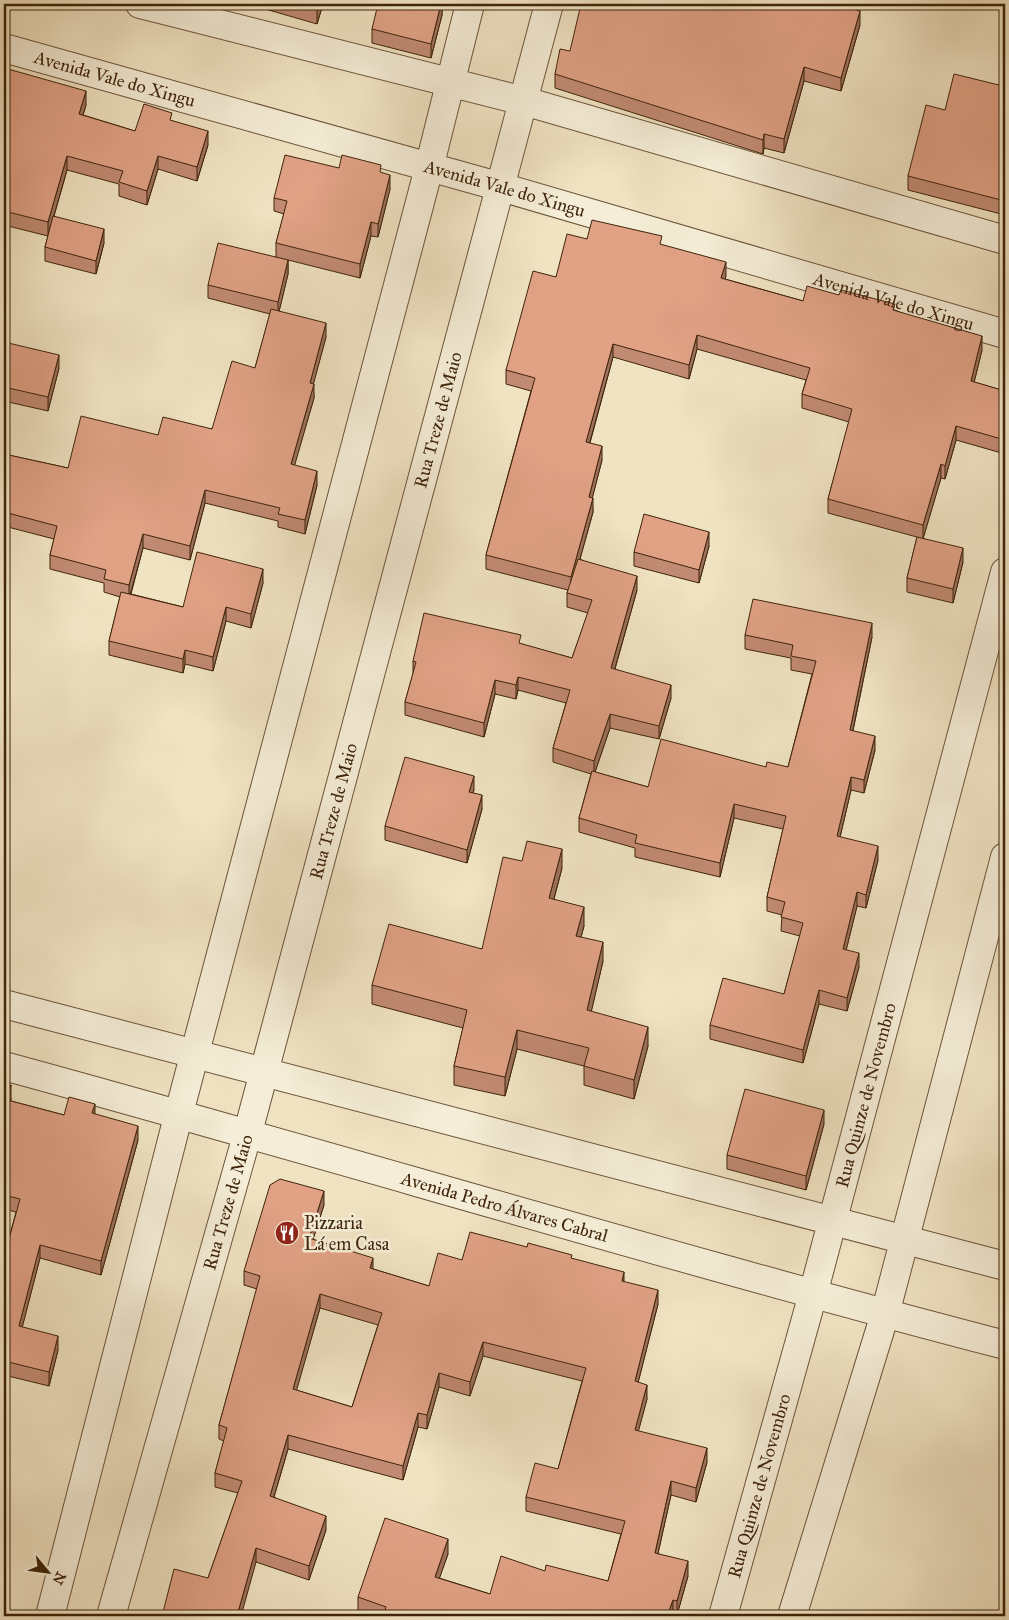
<svg xmlns="http://www.w3.org/2000/svg" width="1009" height="1620" viewBox="0 0 1009 1620" font-family="'IM FELL Great Primer',serif">
  <style>
    .lines { fill: none; stroke-linecap: round; stroke-linejoin: round }
    .street-casing { stroke: #6b5438; stroke-width: 30 }
    .street { stroke: #f5edd7; stroke-width: 28 }
    .wall { fill: #c18a72; stroke: #3f240a; fill-rule: evenodd }
    .shaded-wall { fill: #9d715d; stroke: #3f240a }
    .building { fill: #e0a185; stroke: #3f240a; fill-rule: evenodd }
    .labels { text-anchor: middle; dominant-baseline: central; stroke-width: 5; stroke-linejoin: round; paint-order: stroke }
    .street-label { font-size: 18px; fill: #3f240a; stroke: #f5edd7 }
    .poi-label { font-size: 18px; fill: #3f240a; stroke: #f5edd7; text-anchor: start }
  </style>
  <rect width="100%" height="100%" fill="#f0e3c2"/>
  <filter id="stains"><feTurbulence type="fractalNoise" baseFrequency=".004" numOctaves="4"/><feColorMatrix values="0 0 0 0 .2 0 0 0 0 .09 0 0 0 0 .02 0 0 0 .5 -.17"/></filter>
  <radialGradient id="worn" r=".72"><stop offset=".6" stop-color="#630" stop-opacity="0"/><stop offset="1" stop-color="#630" stop-opacity=".3"/></radialGradient>
  <g class="lines">
    <!-- street casing -->
    <g class="street-casing">
      <g id="street">
        <polyline points="140,4 524,101 1005,240"/>
        <path id="s1" d="M4 48 501 187 1005 334"/>
        <polyline points="4,1004 1005,1266"/>
        <path id="s2" d="M4 1066C338 1157 670 1258 1005 1345"/>
        <polyline points="50,1616 179,1113 429,168 470,4"/>
        <path id="s3" d="M111 1616 248 1132 549 4"/>
        <path id="s4" d="M723 1616 813 1294 1005 572"/>
        <polyline points="792,1616 885,1314 1005,857"/>
      </g>
    </g>
    <!-- street -->
    <use href="#street" class="street"/>
  </g>
  <!-- wall -->
  <g class="wall">
    <polygon points="226,4 243,4 241,8"/>
    <polygon points="248,4 323,4 317,24"/>
    <polygon points="442,4 442,15 431,58 372,43 372,29"/>
    <polygon points="1005,15 1005,39 1003,37 1003,23"/>
    <polygon points="860,25 841,91 804,81 784,153 764,148 763,154 555,88 555,74 570,51"/>
    <polygon points="1005,77 1005,215 908,190 908,176 945,110 1003,86"/>
    <polygon points="4,86 86,105 83,115 135,131 172,121 208,145 197,181 158,169 147,205 119,196 119,184 67,170 54,216 104,243 96,274 45,261 45,247 48,236 4,225"/>
    <polygon points="339,168 381,173 390,189 378,237 371,236 360,278 288,260 288,274 279,311 326,337 313,384 314,398 294,465 317,485 305,534 278,527 278,521 205,503 190,560 143,548 131,594 183,607 263,583 251,628 226,621 213,671 185,664 183,673 109,655 109,641 120,597 104,592 104,583 50,569 50,555 54,539 4,526 4,454 68,468 158,435 212,429 255,368 270,314 208,298 208,285 276,257 276,243 284,214 274,211 274,198"/>
    <polygon points="587,239 662,245 726,276 725,279 803,301 895,310 982,350 974,382 1005,391 1005,454 956,440 945,479 941,478 923,538 963,562 953,603 907,592 907,578 917,537 828,513 828,499 849,422 802,408 802,394 806,380 697,349 689,379 613,357 590,443 602,460 592,498 593,512 580,559 637,590 615,669 671,698 659,739 610,728 595,772 648,787 766,767 788,767 812,674 791,670 791,658 745,649 745,635 872,637 853,731 875,750 864,793 851,790 840,837 878,860 866,908 857,906 846,950 859,967 847,1011 819,1004 803,1063 710,1039 710,1025 784,994 800,936 781,931 782,915 767,911 767,897 783,829 734,818 720,877 635,857 635,848 579,832 579,818 591,774 553,762 553,748 566,703 518,690 516,699 495,694 484,737 405,715 405,702 413,674 413,661 521,644 572,658 588,613 567,607 567,593 568,590 486,569 486,555 531,391 506,384 506,370 556,277"/>
    <polygon points="4,342 59,368 48,411 4,401"/>
    <polygon points="709,546 699,583 634,566 634,552"/>
    <polygon points="474,790 473,793 482,809 467,863 385,840 385,826"/>
    <polygon points="522,861 562,868 554,899 584,926 581,937 603,961 591,1012 648,1046 634,1099 584,1085 584,1066 517,1049 505,1096 454,1085 454,1066 463,1028 372,1004 372,985 482,949"/>
    <polygon points="4,1083 11,1099 11,1101 64,1115 95,1114 138,1140 101,1275 40,1258 22,1327 58,1350 49,1386 4,1375 4,1257 16,1212 4,1209"/>
    <polygon points="824,1124 806,1190 727,1169 727,1155"/>
    <path d="M324 1205 313 1239 373 1269 429 1286 462 1260 527 1247 572 1259 624 1282 658 1304 638 1382 647 1399 638 1431 707 1462 696 1502 671 1495 658 1553 688 1576 677 1615 673 1614 672 1616H374L358 1611V1597L448 1554 439 1578 490 1594 545 1571 608 1581 621 1534 526 1511V1497L558 1469 582 1381 483 1356 470 1396 439 1387 427 1429 418 1427 403 1480 288 1449 274 1497 326 1530 309 1580 256 1562 208 1578 238 1493 215 1487V1473L224 1441 219 1439V1425L257 1289 244 1285V1271ZM320 1308 378 1325 352 1407 296 1390Z"/>
  </g>
  <!-- shaded-wall -->
  <g class="shaded-wall">
    <polygon points="319,4 323,4 317,24 317,10"/>
    <polygon points="441,4 442,4 442,15 431,58 431,44"/>
    <polygon points="860,11 860,25 841,91 841,78"/>
    <polygon points="804,67 804,81 784,153 784,139"/>
    <polygon points="86,91 86,105 79,128 79,114"/>
    <polygon points="208,131 208,145 197,181 197,167"/>
    <polygon points="764,134 764,148 763,154 763,140"/>
    <polygon points="67,156 67,170 48,236 48,222"/>
    <polygon points="158,156 158,169 147,205 147,191"/>
    <polygon points="390,175 390,189 378,237 378,224"/>
    <polygon points="371,222 371,236 360,278 360,264"/>
    <polygon points="104,229 104,243 96,274 96,261"/>
    <polygon points="288,260 288,274 278,316 278,302"/>
    <polygon points="726,262 726,276 721,292 721,278"/>
    <polygon points="326,323 326,337 310,397 310,383"/>
    <polygon points="697,335 697,349 689,379 689,365"/>
    <polygon points="982,336 982,350 971,395 971,381"/>
    <polygon points="613,344 613,357 586,456 586,442"/>
    <polygon points="59,355 59,368 48,411 48,397"/>
    <polygon points="314,384 314,398 291,478 291,464"/>
    <polygon points="956,426 956,440 945,479 945,466"/>
    <polygon points="602,446 602,460 589,511 589,497"/>
    <polygon points="941,464 941,478 923,539 923,525"/>
    <polygon points="317,471 317,485 305,534 305,520"/>
    <polygon points="205,490 205,503 190,560 190,546"/>
    <polygon points="593,498 593,512 571,591 571,577"/>
    <polygon points="709,532 709,546 699,583 699,570"/>
    <polygon points="143,534 143,548 129,599 129,585"/>
    <polygon points="963,548 963,562 953,603 953,589"/>
    <polygon points="263,569 263,583 251,628 251,614"/>
    <polygon points="637,576 637,590 611,682 611,668"/>
    <polygon points="226,607 226,621 213,671 213,657"/>
    <polygon points="872,623 872,637 850,744 850,730"/>
    <polygon points="185,650 185,664 183,673 183,659"/>
    <polygon points="518,677 518,690 516,699 516,685"/>
    <polygon points="495,680 495,694 484,737 484,723"/>
    <polygon points="671,685 671,698 659,739 659,726"/>
    <polygon points="610,714 610,728 594,775 594,761"/>
    <polygon points="875,736 875,750 864,793 864,780"/>
    <polygon points="474,776 474,790 469,805 469,792"/>
    <polygon points="851,777 851,790 837,850 837,836"/>
    <polygon points="482,795 482,809 467,863 467,850"/>
    <polygon points="734,804 734,818 720,877 720,863"/>
    <polygon points="878,846 878,860 866,908 866,895"/>
    <polygon points="562,849 562,868 549,917 549,898"/>
    <polygon points="857,892 857,906 843,963 843,949"/>
    <polygon points="584,907 584,926 576,955 576,936"/>
    <polygon points="603,942 603,961 587,1030 587,1010"/>
    <polygon points="859,953 859,967 847,1011 847,998"/>
    <polygon points="819,990 819,1004 803,1063 803,1050"/>
    <polygon points="648,1027 648,1046 634,1099 634,1080"/>
    <polygon points="517,1030 517,1049 505,1096 505,1077"/>
    <polygon points="11,1085 11,1099 7,1114 7,1100"/>
    <polygon points="95,1104 95,1118 92,1113"/>
    <polygon points="824,1110 824,1124 806,1190 806,1176"/>
    <polygon points="138,1126 138,1140 101,1275 101,1261"/>
    <polygon points="324,1191 324,1205 309,1252 309,1238"/>
    <polygon points="40,1245 40,1258 19,1340 19,1326"/>
    <polygon points="373,1258 373,1272 370,1268"/>
    <polygon points="624,1272 624,1286 622,1281"/>
    <polygon points="658,1290 658,1304 635,1395 635,1381"/>
    <polygon points="320,1294 320,1308 293,1403 293,1389"/>
    <polygon points="58,1336 58,1350 49,1386 49,1372"/>
    <polygon points="483,1342 483,1356 470,1396 470,1382"/>
    <polygon points="439,1373 439,1387 427,1429 427,1415"/>
    <polygon points="647,1385 647,1399 635,1444 635,1430"/>
    <polygon points="418,1413 418,1427 403,1480 403,1466"/>
    <polygon points="288,1435 288,1449 270,1510 270,1496"/>
    <polygon points="707,1448 707,1462 696,1502 696,1488"/>
    <polygon points="671,1481 671,1495 655,1567 655,1553"/>
    <polygon points="326,1516 326,1530 309,1580 309,1566"/>
    <polygon points="448,1539 448,1554 435,1591 435,1577"/>
    <polygon points="256,1548 256,1562 241,1616 237,1616"/>
    <polygon points="688,1561 688,1576 677,1615 677,1601"/>
    <polygon points="673,1600 673,1614 672,1616 667,1616"/>
  </g>
  <!-- building -->
  <g class="building">
    <polygon points="294,4 319,4 317,10"/>
    <polygon points="378,4 441,4 431,44 372,29"/>
    <polygon points="581,4 834,4 860,11 841,78 804,67 784,139 764,134 763,140 555,74 560,49 570,51"/>
    <polygon points="1005,15 1005,25 1003,23"/>
    <polygon points="8,69 86,91 79,114 135,131 144,104 172,113 170,120 208,131 197,167 158,156 147,191 119,182 123,171 67,156 48,222 4,211 4,86"/>
    <polygon points="954,74 1003,86 1005,77 1005,201 908,176 926,105 945,110"/>
    <polygon points="285,155 339,168 342,155 381,165 380,172 390,175 378,224 371,222 360,264 276,243 287,201 274,198"/>
    <polygon points="53,216 104,229 96,261 45,247"/>
    <polygon points="592,220 662,236 660,244 726,262 721,278 803,301 807,286 839,295 841,290 895,304 893,310 982,336 971,381 1005,391 1005,440 956,426 945,466 941,464 923,525 828,499 852,409 802,394 810,368 697,335 689,365 613,344 586,442 602,446 589,497 593,498 571,577 486,555 535,378 506,370 533,271 556,277 567,234 587,239"/>
    <polygon points="218,243 288,260 278,302 208,285"/>
    <polygon points="271,309 326,323 310,383 314,384 291,464 317,471 305,520 278,514 280,508 205,490 190,546 143,534 129,585 104,579 106,570 50,555 57,526 4,512 4,454 68,468 81,416 158,435 163,417 212,429 232,361 255,368"/>
    <polygon points="4,342 59,355 48,397 4,387"/>
    <polygon points="644,514 709,532 699,570 634,552"/>
    <polygon points="917,537 963,548 953,589 907,578"/>
    <polygon points="197,552 263,569 251,614 226,607 213,657 185,650 183,659 109,641 121,592 183,607"/>
    <polygon points="578,559 637,576 611,668 671,685 659,726 610,714 594,761 553,748 570,690 518,677 516,685 495,680 484,723 405,702 416,662 413,661 424,613 521,635 519,643 572,658 592,600 567,593"/>
    <polygon points="753,599 872,623 850,730 875,736 864,780 851,777 837,836 878,846 866,895 857,892 843,949 859,953 847,998 819,990 803,1050 710,1025 723,978 784,994 803,923 781,917 785,902 767,897 786,816 734,804 720,863 635,843 637,835 579,818 592,771 648,787 661,739 766,767 767,762 788,767 816,661 791,656 793,645 745,635"/>
    <polygon points="405,757 474,776 469,792 482,795 467,850 385,826"/>
    <polygon points="527,841 562,849 549,898 584,907 576,936 603,942 587,1010 648,1027 634,1080 584,1066 589,1048 517,1030 505,1077 454,1066 467,1010 372,985 389,924 482,949 503,857 522,861"/>
    <polygon points="4,1083 11,1085 7,1100 64,1115 69,1097 95,1104 92,1113 138,1126 101,1261 40,1245 19,1326 58,1336 49,1372 4,1361 4,1257 20,1199 4,1195"/>
    <polygon points="745,1089 824,1110 806,1176 727,1155"/>
    <path d="M280 1179 324 1191 309 1238 373 1258 370 1268 429 1286 438 1253 462 1260 470 1232 527 1247 528 1243 572 1255 571 1258 624 1272 622 1281 658 1290 635 1381 647 1385 635 1430 707 1448 696 1488 671 1481 655 1553 688 1561 677 1601 673 1600 667 1616H572L568 1615V1616H383L386 1607 358 1597 385 1518 448 1539 435 1577 490 1594 501 1556 545 1571 546 1565 608 1581 625 1521 526 1497 535 1463 558 1469 586 1368 483 1342 470 1382 439 1373 427 1415 418 1413 403 1466 288 1435 270 1496 326 1516 309 1566 256 1548 237 1616H162L174 1569 208 1578 242 1481 215 1473 227 1428 219 1425 260 1276 244 1271 270 1185ZM320 1294 382 1313 352 1407 293 1389Z"/>
  </g>
  <!-- icons -->
  <defs>
    <g id="restaurant-disc" transform="scale(1.25)"><circle r="9.5" fill="#8f2418" stroke="#f5edd7"/><path d="M-5-6h1v4h1v-4h1v4h1v-4h1v5L-1.5 .5V6h-2V.5L-5-1ZM5-6V6H3V1.5H1.5Q1.5-4 5-6Z" fill="#fff"/></g>
  </defs>
  <g fill-rule="evenodd">
    <use href="#restaurant-disc" x="287" y="1233"/>
  </g>
  <g class="labels">
    <!-- street labels -->
    <g class="street-label">
      <text stroke="none"><textPath href="#s1" startOffset="115">Avenida Vale do Xingu</textPath></text>
      <text stroke="none"><textPath href="#s1" startOffset="520">Avenida Vale do Xingu</textPath></text>
      <text stroke="none"><textPath href="#s1" startOffset="925">Avenida Vale do Xingu</textPath></text>
      <text stroke="none"><textPath href="#s3" startOffset="1240">Rua Treze de Maio</textPath></text>
      <text stroke="none"><textPath href="#s3" startOffset="835">Rua Treze de Maio</textPath></text>
      <text stroke="none"><textPath href="#s4" startOffset="540">Rua Quinze de Novembro</textPath></text>
      <text stroke="none"><textPath href="#s3" startOffset="430">Rua Treze de Maio</textPath></text>
      <text stroke="none"><textPath href="#s2" startOffset="520">Avenida Pedro Álvares Cabral</textPath></text>
      <text stroke="none"><textPath href="#s4" startOffset="135">Rua Quinze de Novembro</textPath></text>
    </g>
    <!-- poi labels -->
    <g class="poi-label">
      <text x="304" y="1223">Pizzaria<tspan x="304" dy="21">Lá em Casa</tspan></text>
    </g>
  </g>
  <!-- margin -->
  <rect width="1009" height="1620" fill="none" stroke="#f0e3c2" stroke-width="20"/>
  <rect x="5" y="5" width="999" height="1610" fill="none" stroke="#3f240a" stroke-width="2.5"/>
  <rect x="10" y="10" width="989" height="1600" fill="none" stroke="#3f240a"/>
  <!-- north arrow -->
  <g transform="translate(48 1572) rotate(119)" stroke="#f5edd7" stroke-width="4" paint-order="stroke">
  <path d="M0-4L9 19L0 12L-9 19Z" fill="#3f240a"/>
  <text y="-8" font-size="14" font-weight="bold" text-anchor="middle" fill="#3f240a">N</text>
  </g>
  <rect width="100%" height="100%" filter="url(#stains)"/>
  <rect width="100%" height="100%" fill="url(#worn)"/>
</svg>
